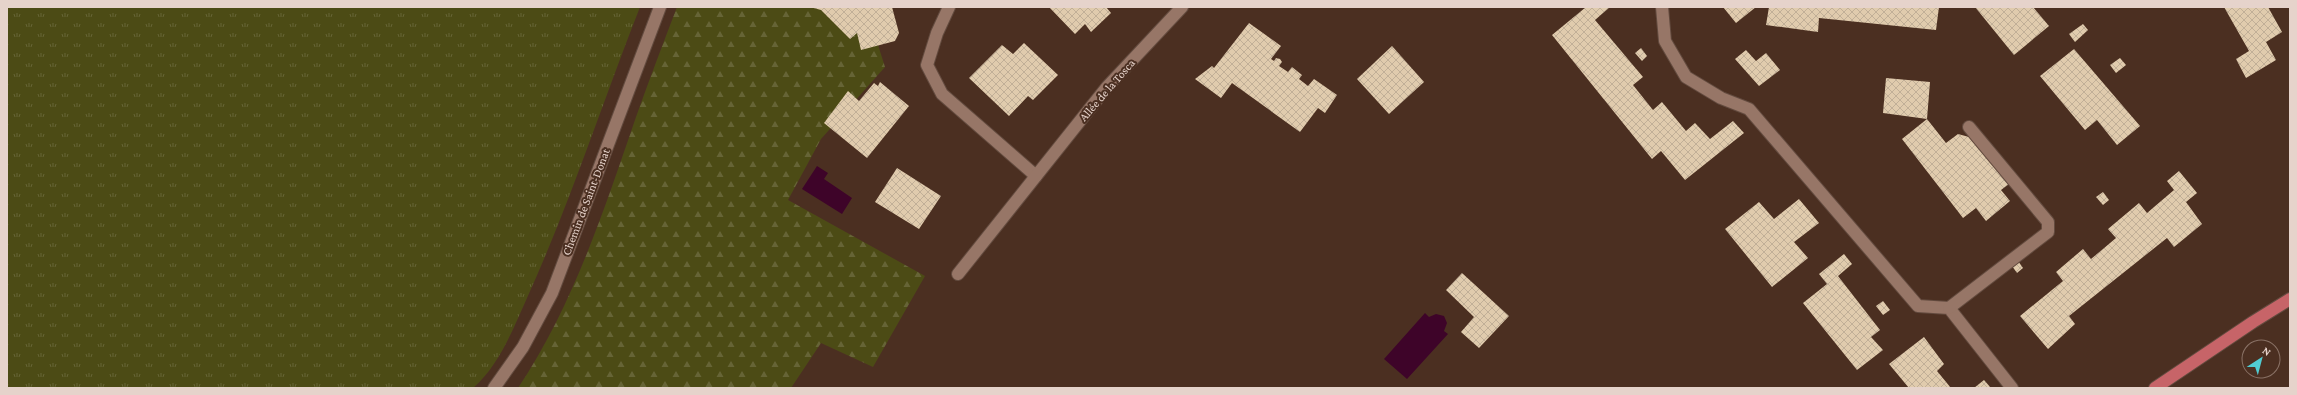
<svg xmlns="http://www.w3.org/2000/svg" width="2297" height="395" viewBox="0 0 2297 395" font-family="'Crimson Pro',serif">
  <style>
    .grass { fill: url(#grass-tufts) }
    .forest { fill: url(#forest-firs) }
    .water { fill: #3e0429 }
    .building { fill: url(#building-cross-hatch) }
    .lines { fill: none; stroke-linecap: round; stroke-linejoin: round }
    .minor-casing { stroke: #634b3f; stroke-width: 14 }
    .major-casing { stroke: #634b3f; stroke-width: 14 }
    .minor { stroke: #977667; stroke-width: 12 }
    .major { stroke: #c76468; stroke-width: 12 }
    .labels { text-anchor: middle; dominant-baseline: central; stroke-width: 4; stroke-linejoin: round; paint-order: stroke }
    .street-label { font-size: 12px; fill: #e6d3cb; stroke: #4b2f21 }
  </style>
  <defs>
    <pattern id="grass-tufts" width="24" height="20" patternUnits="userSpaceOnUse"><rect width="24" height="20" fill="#4c4b15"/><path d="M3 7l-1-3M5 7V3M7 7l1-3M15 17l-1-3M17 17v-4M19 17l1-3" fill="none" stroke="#666436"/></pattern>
    <pattern id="forest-firs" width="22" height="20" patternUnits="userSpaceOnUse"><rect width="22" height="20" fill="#4c4b15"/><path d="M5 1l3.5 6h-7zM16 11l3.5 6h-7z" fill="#666436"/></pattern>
    <pattern id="building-cross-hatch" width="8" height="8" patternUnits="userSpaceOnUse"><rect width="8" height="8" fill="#e0cbad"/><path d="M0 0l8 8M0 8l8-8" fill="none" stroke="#c1af97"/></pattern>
  </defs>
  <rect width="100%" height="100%" fill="#4b2f21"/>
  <!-- grass -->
  <path class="grass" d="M7 7H640C602 104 570 203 527 298 513 329 499 366 473 388H7Z"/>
  <!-- forest -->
  <path class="forest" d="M677 7H866L885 67 821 139 788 200 925 276 873 367 821 343 791 388H518C573 306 604 210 636 117 649 80 663 44 677 7Z"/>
  <!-- water -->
  <g class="water">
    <polygon points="817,166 828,173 824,179 852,198 842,214 802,189"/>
    <polygon points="1425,313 1429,317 1436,314 1444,316 1447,323 1444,331 1448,334 1407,379 1384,359"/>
  </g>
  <!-- building -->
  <g class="building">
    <polygon points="810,7 892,7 899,33 895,41 861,50 857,33 850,39 821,10"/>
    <polygon points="1049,7 1106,7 1111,13 1091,32 1085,24 1075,34"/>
    <polygon points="1586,7 1610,7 1595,20 1643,77 1633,85 1653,110 1662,102 1686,131 1695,123 1710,139 1733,121 1744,133 1685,180 1661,151 1652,159 1552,35"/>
    <polygon points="1723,7 1756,7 1736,23"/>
    <polygon points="1769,7 1939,7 1936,30 1819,18 1818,32 1766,25"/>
    <polygon points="1975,7 2033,7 2049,26 2014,55"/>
    <polygon points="2224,7 2268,7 2282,32 2266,42 2276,60 2246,78 2236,59 2249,51"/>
    <polygon points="1249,23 1281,46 1271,59 1274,61 1276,58 1280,59 1282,62 1279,66 1288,72 1292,67 1302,75 1299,79 1308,86 1314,79 1337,95 1325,113 1318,108 1300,132 1232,83 1221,98 1195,79 1212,66 1214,68"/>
    <polygon points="2083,24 2088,30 2075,42 2069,34"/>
    <polygon points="1024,43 1058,75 1033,100 1028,96 1009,116 969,78 1002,45 1013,54"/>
    <polygon points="1392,46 1424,82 1389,114 1357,79"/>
    <polygon points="1641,48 1647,56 1642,61 1635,53"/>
    <polygon points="2074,49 2140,126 2117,145 2097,120 2085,130 2040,76"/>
    <polygon points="1746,50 1756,61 1766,53 1780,70 1759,86 1735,59"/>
    <polygon points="2120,58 2126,65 2116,73 2110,65"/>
    <polygon points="1886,78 1930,82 1927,119 1946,143 1958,134 1969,137 2009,184 2001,190 2010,201 1986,221 1976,208 1963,218 1902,139 1927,119 1883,113"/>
    <polygon points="880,82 909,106 867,158 824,123 848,91 859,101 874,83 878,86"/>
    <polygon points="897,168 941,196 919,229 875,202"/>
    <polygon points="2179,171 2197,193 2186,202 2202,224 2174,247 2167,238 2069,316 2075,324 2048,349 2020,316 2063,281 2056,272 2083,249 2091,259 2116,238 2108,229 2139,203 2147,213 2174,190 2167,181"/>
    <polygon points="2103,192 2109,200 2103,205 2096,197"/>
    <polygon points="1799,199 1819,223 1794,242 1808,258 1772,287 1725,229 1759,202 1774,219"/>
    <polygon points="1844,254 1852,264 1838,276 1880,330 1871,337 1883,350 1857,370 1803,303 1827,284 1819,274"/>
    <polygon points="2018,261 2023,268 2017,273 2012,266"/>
    <polygon points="1462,273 1509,316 1479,348 1461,332 1474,317 1446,290"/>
    <polygon points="1883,301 1890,310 1883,315 1876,306"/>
    <polygon points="1924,337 1944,364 1937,371 1951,388 1909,388 1889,364"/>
    <polygon points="1984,380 1991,388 1974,388"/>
  </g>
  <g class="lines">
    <!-- minor casing -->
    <g class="minor-casing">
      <g id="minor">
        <polyline points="949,7 937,33 927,65 942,94 1036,176"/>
        <polyline points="1662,7 1665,41 1686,77 1721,98 1749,109 1918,306 1949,308 2012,388"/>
        <polyline points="958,274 1107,87 1182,7"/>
        <polyline points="1949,308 2048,232 2048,222 1969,127"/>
        <polyline points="494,388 523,347 552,293 660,7"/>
      </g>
    </g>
    <!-- major casing -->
    <g class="major-casing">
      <polyline id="major" points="2155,388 2253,322 2290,299"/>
    </g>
    <!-- minor -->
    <use href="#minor" class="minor"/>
    <!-- major -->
    <use href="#major" class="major"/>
  </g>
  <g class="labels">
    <!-- street labels -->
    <g class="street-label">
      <text transform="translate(1107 90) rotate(-49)">Allée de la Tosca</text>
      <text transform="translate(586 202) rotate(-69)">Chemin de Saint-Donat</text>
    </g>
  </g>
  <!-- border -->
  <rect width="2297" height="395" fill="none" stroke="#e6d3cb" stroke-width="16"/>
  <!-- north arrow -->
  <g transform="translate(2261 359) rotate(36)"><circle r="19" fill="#4b2f21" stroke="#897165"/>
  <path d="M0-3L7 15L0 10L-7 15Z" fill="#51ccd2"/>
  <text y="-6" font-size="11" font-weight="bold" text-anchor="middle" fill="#e6d3cb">N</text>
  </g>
</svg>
